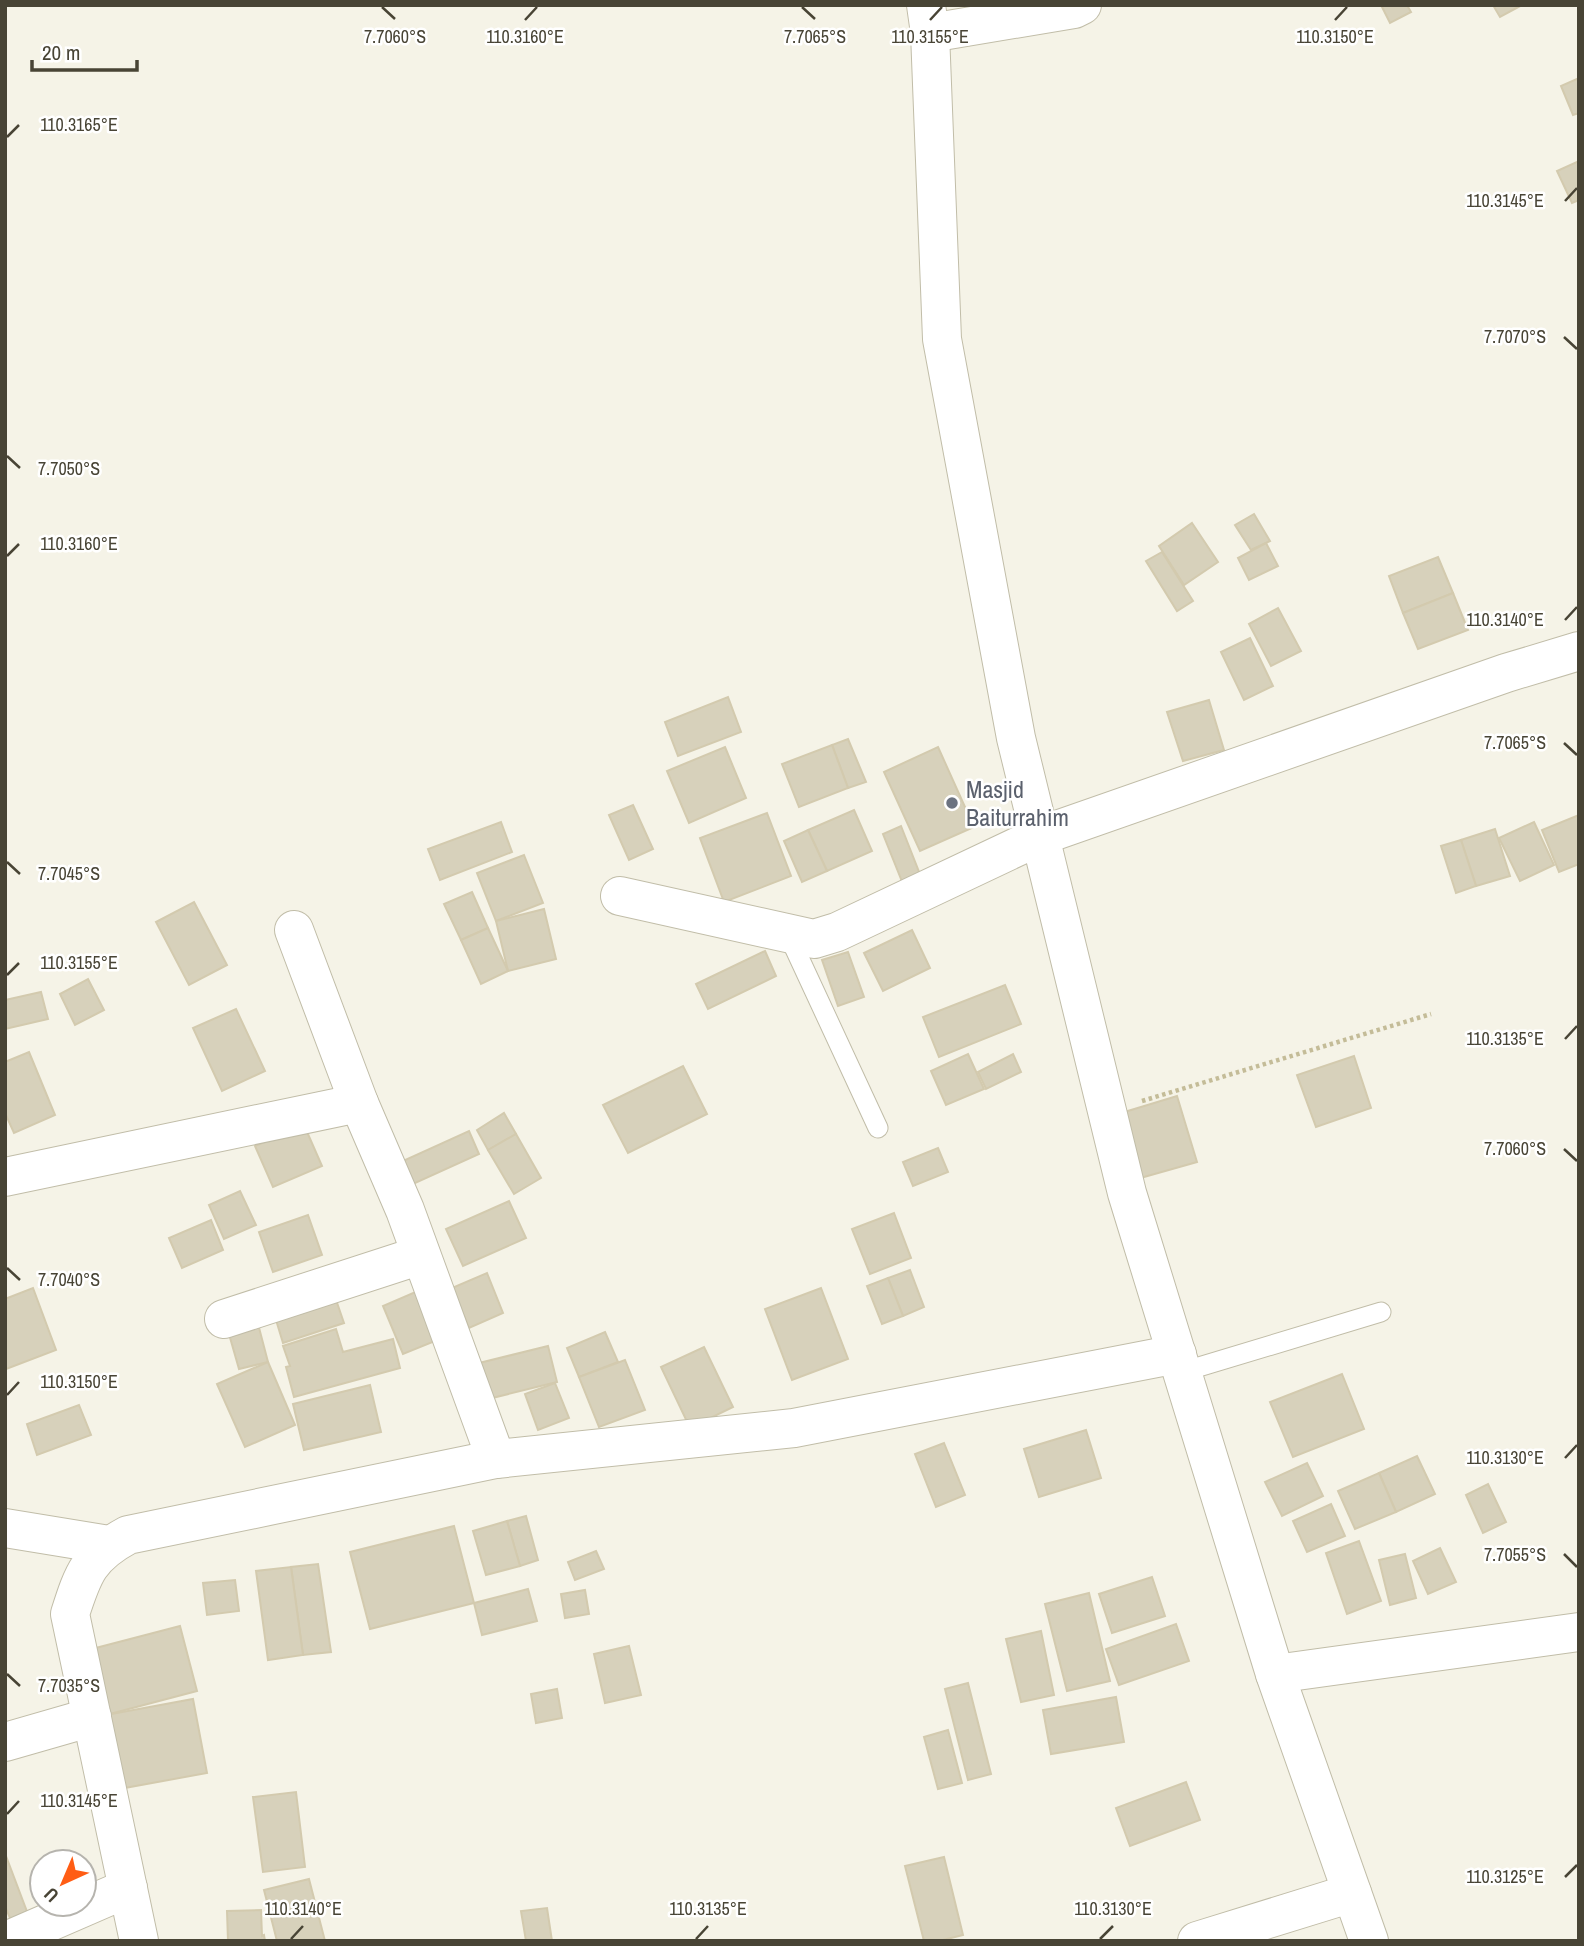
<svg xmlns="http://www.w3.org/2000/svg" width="1584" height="1946" viewBox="0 0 1584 1946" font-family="'Archivo Narrow',sans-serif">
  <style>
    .building { fill: #d7d1bb; stroke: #d3caae; stroke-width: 2 }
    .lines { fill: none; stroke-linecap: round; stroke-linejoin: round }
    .lane-casing { stroke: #c1bda8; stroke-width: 21 }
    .street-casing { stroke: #c1bda8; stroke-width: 40 }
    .path { stroke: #c4bc98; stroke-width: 4.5; stroke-dasharray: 3.5 3.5; stroke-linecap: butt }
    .lane { stroke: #fff; stroke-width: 19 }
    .street { stroke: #fff; stroke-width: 38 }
    .ticks { fill: none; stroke: #484435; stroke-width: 2.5 }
    .worship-dot { fill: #6b7280; stroke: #fff; stroke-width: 2.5 }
    .labels { text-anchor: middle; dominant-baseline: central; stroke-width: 5; stroke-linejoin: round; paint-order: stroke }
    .worship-label { font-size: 24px; fill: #5b616d; stroke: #fff; text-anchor: start }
    .ticks-label { font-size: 18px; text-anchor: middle; fill: #484435; stroke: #fff; stroke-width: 5; stroke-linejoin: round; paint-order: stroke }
  </style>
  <rect width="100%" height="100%" fill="#f5f3e7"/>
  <!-- building -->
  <g class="building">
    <polygon points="1381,5 1407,5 1411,12 1390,23"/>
    <polygon points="1493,5 1522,5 1500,17"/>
    <polygon points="1579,78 1579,113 1573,115 1561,86"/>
    <polygon points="1579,161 1579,200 1572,203 1557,171"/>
    <polygon points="1254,514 1270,541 1251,550 1235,525"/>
    <polygon points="1192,523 1218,562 1184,585 1159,546"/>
    <polygon points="1266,543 1278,566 1249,580 1238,558"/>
    <polygon points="1162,552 1193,601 1177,611 1146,561"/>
    <polygon points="1438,557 1453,593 1403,613 1389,576"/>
    <polygon points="1453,593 1468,630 1418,649 1403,613"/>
    <polygon points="1278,608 1301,651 1271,666 1249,624"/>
    <polygon points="1250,638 1273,686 1244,700 1221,652"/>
    <polygon points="728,697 741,732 678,756 665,722"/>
    <polygon points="1209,700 1224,750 1183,761 1167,712"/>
    <polygon points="848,739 866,782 848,788 832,745"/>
    <polygon points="832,745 848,788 799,807 782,764"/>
    <polygon points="725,747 746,798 689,823 667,771"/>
    <polygon points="938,747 974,827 920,851 884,772"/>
    <polygon points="633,805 653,849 629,860 609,815"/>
    <polygon points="854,810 872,851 827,871 808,830"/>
    <polygon points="767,813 791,876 724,902 700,838"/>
    <polygon points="1579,815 1579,864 1559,872 1542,830"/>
    <polygon points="501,822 512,852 440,880 428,849"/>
    <polygon points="1534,822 1554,865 1520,881 1499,838"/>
    <polygon points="901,826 923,882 905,889 883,834"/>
    <polygon points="1495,829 1510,876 1476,886 1461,840"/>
    <polygon points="808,830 827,871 802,882 784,841"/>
    <polygon points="1461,840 1476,886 1456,893 1441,846"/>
    <polygon points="524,855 543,903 496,921 477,873"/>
    <polygon points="472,892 488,928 461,940 444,904"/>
    <polygon points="194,902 227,965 189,985 156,922"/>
    <polygon points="544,909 556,959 508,971 496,921"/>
    <polygon points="488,928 508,971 481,984 461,940"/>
    <polygon points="912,930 930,968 883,991 864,953"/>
    <polygon points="765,951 776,976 708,1009 696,984"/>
    <polygon points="848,952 864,997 838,1006 822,960"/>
    <polygon points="88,979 104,1010 75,1025 60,994"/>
    <polygon points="1005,985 1021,1024 939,1057 923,1017"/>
    <polygon points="41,992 48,1019 5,1029 5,1000"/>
    <polygon points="236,1009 265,1071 222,1091 193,1028"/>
    <polygon points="29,1052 55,1115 14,1133 5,1113 5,1062"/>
    <polygon points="968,1054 984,1089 946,1105 931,1071"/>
    <polygon points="1013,1054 1021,1072 986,1089 978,1072"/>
    <polygon points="1354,1056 1371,1108 1316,1127 1297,1075"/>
    <polygon points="683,1066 707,1114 628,1153 603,1105"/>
    <polygon points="1177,1096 1197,1162 1137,1179 1118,1114"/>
    <polygon points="504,1113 516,1134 488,1150 477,1130"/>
    <polygon points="304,1125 322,1166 273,1187 255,1146"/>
    <polygon points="469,1131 479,1154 413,1184 403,1161"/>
    <polygon points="516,1134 541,1178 514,1194 488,1150"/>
    <polygon points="938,1148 948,1172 913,1186 903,1162"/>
    <polygon points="240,1191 256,1225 224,1239 209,1205"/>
    <polygon points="509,1201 526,1238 463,1266 446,1229"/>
    <polygon points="894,1213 911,1258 870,1274 852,1229"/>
    <polygon points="308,1215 322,1255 273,1272 259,1232"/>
    <polygon points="211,1220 223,1250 182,1268 169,1238"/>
    <polygon points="910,1270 924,1307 903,1316 888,1278"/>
    <polygon points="487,1273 503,1313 469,1328 452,1288"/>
    <polygon points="888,1278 903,1316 882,1324 867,1286"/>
    <polygon points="33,1288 56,1350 6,1369 5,1299"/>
    <polygon points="821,1288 848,1359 792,1380 765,1309"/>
    <polygon points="420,1290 440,1339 403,1354 383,1306"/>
    <polygon points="333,1291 344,1323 283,1343 273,1310"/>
    <polygon points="257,1320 268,1362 239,1369 227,1327"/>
    <polygon points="336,1329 343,1352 393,1339 400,1368 294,1397 286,1367 290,1366 283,1346"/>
    <polygon points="605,1332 618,1362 579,1377 567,1348"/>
    <polygon points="548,1346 557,1382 480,1401 471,1365"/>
    <polygon points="704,1347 733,1407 690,1428 661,1367"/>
    <polygon points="625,1360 645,1410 599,1427 579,1377"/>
    <polygon points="268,1362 295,1425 245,1447 217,1384"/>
    <polygon points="1342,1374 1364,1429 1293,1457 1270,1402"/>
    <polygon points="555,1383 569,1418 538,1430 525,1394"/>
    <polygon points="370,1385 381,1432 304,1450 293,1404"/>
    <polygon points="79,1405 91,1435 37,1455 27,1424"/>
    <polygon points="1086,1430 1101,1478 1039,1497 1024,1449"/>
    <polygon points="944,1443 965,1495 936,1507 915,1454"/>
    <polygon points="1417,1456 1435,1494 1396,1512 1379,1473"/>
    <polygon points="1307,1463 1323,1496 1282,1516 1265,1482"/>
    <polygon points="1379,1473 1396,1512 1355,1529 1338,1491"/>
    <polygon points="1488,1484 1506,1522 1483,1533 1466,1495"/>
    <polygon points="1331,1504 1345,1536 1307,1552 1293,1521"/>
    <polygon points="526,1516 538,1560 520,1566 507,1521"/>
    <polygon points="507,1521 520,1566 486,1575 473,1531"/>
    <polygon points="454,1526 474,1603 370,1629 350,1552"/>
    <polygon points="1359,1541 1381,1601 1347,1614 1326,1553"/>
    <polygon points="1440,1548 1456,1582 1428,1594 1413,1561"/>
    <polygon points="596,1551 604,1569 575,1580 568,1562"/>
    <polygon points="1405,1554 1416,1598 1390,1605 1379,1560"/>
    <polygon points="318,1564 331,1652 303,1655 291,1567"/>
    <polygon points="291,1567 303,1655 268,1660 256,1571"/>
    <polygon points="1152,1577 1165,1616 1112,1633 1099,1594"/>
    <polygon points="235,1580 239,1611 207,1615 203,1583"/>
    <polygon points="528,1589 537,1621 482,1635 474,1603"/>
    <polygon points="585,1590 589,1614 565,1618 561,1594"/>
    <polygon points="1089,1593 1110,1681 1067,1691 1045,1604"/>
    <polygon points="1176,1624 1189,1661 1119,1685 1106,1649"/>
    <polygon points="180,1626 197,1691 106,1715 88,1650"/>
    <polygon points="1041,1631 1054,1695 1021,1702 1006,1639"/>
    <polygon points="629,1646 641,1695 605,1703 594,1654"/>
    <polygon points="968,1683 991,1774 968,1780 945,1689"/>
    <polygon points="557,1689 562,1718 536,1723 531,1694"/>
    <polygon points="1116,1697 1124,1742 1051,1754 1043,1710"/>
    <polygon points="193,1699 207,1773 119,1789 106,1715"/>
    <polygon points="948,1730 962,1783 938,1789 924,1737"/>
    <polygon points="1186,1782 1200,1820 1130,1846 1116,1808"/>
    <polygon points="296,1792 305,1867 263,1872 253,1797"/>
    <polygon points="6,1856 29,1917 12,1923 5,1906"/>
    <polygon points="944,1857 963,1935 939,1941 924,1941 905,1866"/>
    <polygon points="309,1879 325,1941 277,1941 264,1890"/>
    <polygon points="547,1908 552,1941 526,1941 521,1911"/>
    <polygon points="261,1910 262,1936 264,1935 265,1941 228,1941 227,1911"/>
  </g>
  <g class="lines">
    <!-- lane casing -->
    <g class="lane-casing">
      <g id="lane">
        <polyline points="788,934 878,1128"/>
        <polyline points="1182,1372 1381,1312"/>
      </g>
    </g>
    <!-- street casing -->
    <g class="street-casing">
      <g id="street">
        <polyline points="926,5 930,33 942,339 1016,738 1127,1193 1275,1674 1369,1941"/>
        <polyline points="930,33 1074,9 1082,5"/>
        <polyline points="620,896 814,939 837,932 1040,836 1506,673 1579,651"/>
        <polyline points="294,930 359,1103 405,1210 496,1459"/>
        <polyline points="5,1177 359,1103"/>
        <polyline points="224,1319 421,1255"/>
        <polyline points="5,1528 109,1545"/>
        <polyline points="1275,1674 1579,1632"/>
        <polyline points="5,1742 92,1717"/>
        <polyline points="6,1941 128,1888"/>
        <path d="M139 1941 70 1614C83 1573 89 1556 128 1535L496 1459 794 1428 1177 1354"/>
        <polyline points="1197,1941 1352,1893"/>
      </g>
    </g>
    <!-- path -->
    <polyline class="path" points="1142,1101 1431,1014"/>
    <!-- lane -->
    <use href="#lane" class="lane"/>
    <!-- street -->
    <use href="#street" class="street"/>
  </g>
  <!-- ticks -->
  <path class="ticks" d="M382 7 395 19M802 7 815 19M525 20 537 7M930 20 942 7M1335 20 1347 7M7 137 19 125M1565 201 1577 188M1564 337 1577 349M7 456 20 468M7 556 19 544M1565 620 1577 607M1564 743 1577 755M7 862 20 874M7 975 19 963M1565 1039 1577 1026M1564 1149 1577 1161M7 1268 20 1280M7 1395 19 1382M1565 1458 1577 1445M1564 1554 1577 1567M7 1674 20 1686M7 1814 19 1801M1565 1877 1577 1865M291 1939 303 1926M696 1939 708 1926M1100 1939 1113 1926"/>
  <!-- markers -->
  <circle class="worship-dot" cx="952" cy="803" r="7"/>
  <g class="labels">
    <!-- worship labels -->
    <g class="worship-label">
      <text x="966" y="789">Masjid<tspan x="966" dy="28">Baiturrahim</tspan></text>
    </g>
  </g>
  <g class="ticks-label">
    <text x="395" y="43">7.7060°S</text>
    <text x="815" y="43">7.7065°S</text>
    <text x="525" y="43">110.3160°E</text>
    <text x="930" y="43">110.3155°E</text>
    <text x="1335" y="43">110.3150°E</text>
    <text x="79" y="131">110.3165°E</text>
    <text x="1505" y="207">110.3145°E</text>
    <text x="1515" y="343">7.7070°S</text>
    <text x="69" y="475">7.7050°S</text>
    <text x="79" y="550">110.3160°E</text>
    <text x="1505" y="626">110.3140°E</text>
    <text x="1515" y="749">7.7065°S</text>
    <text x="69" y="880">7.7045°S</text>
    <text x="79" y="969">110.3155°E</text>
    <text x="1505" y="1045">110.3135°E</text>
    <text x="1515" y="1155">7.7060°S</text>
    <text x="69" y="1286">7.7040°S</text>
    <text x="79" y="1388">110.3150°E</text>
    <text x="1505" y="1464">110.3130°E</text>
    <text x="1515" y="1561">7.7055°S</text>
    <text x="69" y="1692">7.7035°S</text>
    <text x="79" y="1807">110.3145°E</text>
    <text x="1505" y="1883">110.3125°E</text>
    <text x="303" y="1915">110.3140°E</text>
    <text x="708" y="1915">110.3135°E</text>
    <text x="1113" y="1915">110.3130°E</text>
  </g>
  <!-- border -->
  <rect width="1584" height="1946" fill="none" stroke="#484435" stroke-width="14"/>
  <!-- north arrow -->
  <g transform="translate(63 1883) rotate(224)"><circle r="33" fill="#ffffff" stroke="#b6b4ae" stroke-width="2"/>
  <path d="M0-5L12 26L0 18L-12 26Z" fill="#ff5d14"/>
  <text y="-10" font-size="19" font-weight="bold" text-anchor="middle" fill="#484435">U</text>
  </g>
  <!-- scale -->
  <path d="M32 60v10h105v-10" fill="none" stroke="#484435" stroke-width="3.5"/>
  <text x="42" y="60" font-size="21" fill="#484435" stroke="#ffffff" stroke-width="5" paint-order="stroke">20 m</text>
</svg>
